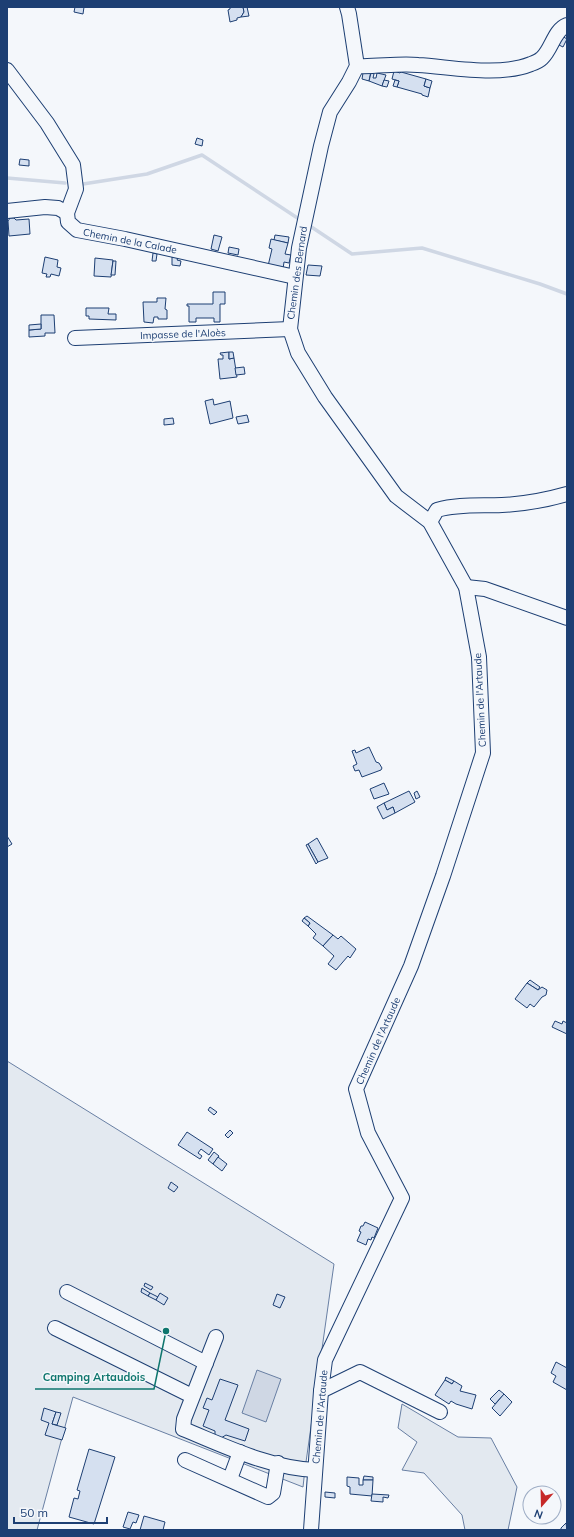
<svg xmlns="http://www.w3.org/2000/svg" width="574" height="1537" viewBox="0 0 574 1537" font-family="Mulish,sans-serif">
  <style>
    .green { fill: #e3e9f0; stroke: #687fa3 }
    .water { fill: #cfd7e4; stroke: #687fa3 }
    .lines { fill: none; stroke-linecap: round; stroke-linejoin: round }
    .stream { stroke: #cfd7e4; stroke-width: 3.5 }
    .building { fill: #d5e0f0; stroke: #1d3f73 }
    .minor-casing { stroke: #1d3f73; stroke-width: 16 }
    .minor { stroke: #f4f7fb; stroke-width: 14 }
    .labels { text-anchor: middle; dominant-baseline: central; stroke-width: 3; stroke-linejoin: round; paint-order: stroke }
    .street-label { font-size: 10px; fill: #1d3f73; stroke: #f4f7fb }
    .leader { fill: none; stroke: #0f766e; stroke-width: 1.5 }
    .callout-dot { fill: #0f766e; stroke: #f4f7fb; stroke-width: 1.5 }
    .callout-label { font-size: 11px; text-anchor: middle; font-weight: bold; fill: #0f766e; stroke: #f4f7fb; stroke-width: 3; stroke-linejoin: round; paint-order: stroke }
  </style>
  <rect width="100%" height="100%" fill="#f4f7fb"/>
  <!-- green -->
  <g class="green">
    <polygon points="7,1061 334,1264 305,1469 303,1487 73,1397 37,1530 7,1530"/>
    <polygon points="402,1404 458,1437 491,1438 517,1487 508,1530 465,1530 462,1515 424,1473 402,1470 417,1442 398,1428"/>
  </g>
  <!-- water -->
  <polygon class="water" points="257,1370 281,1379 266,1422 242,1413"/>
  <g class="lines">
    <!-- stream -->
    <g class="stream">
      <polyline points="7,178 65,183"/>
      <polyline points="83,184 147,174 202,155 302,221"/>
      <polyline points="307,224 352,254 422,248 540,284 567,294"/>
    </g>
  </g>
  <!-- building -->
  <g class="building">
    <polygon points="75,7 84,7 83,14 74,12"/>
    <polygon points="230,7 243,7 244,12 241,17 237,18 237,20 230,22 228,10 230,9"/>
    <polygon points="243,7 247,7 249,16 241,17 244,12"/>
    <polygon points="562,36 567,39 563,47 559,45"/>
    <polygon points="371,71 369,81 362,79 363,73"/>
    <polygon points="394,71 400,73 401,72 426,79 424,86 430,88 428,97 422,95 422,94 397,87 399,81 392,79"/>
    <polygon points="371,73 374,74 373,78 376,78 377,73 386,75 382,86 369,81"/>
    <polygon points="426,79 432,81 430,88 424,86"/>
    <polygon points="384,80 389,81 387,87 382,86"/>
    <polygon points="395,80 399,81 397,87 393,86"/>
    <polygon points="197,138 203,140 202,146 195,144"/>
    <polygon points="20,159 29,160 29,166 19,165"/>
    <polygon points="10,218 14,218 16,220 29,219 30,234 9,236 8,221"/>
    <polygon points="214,235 222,237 218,251 211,249"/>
    <polygon points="275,235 289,237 288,243 274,240"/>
    <polygon points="271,239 288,243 285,254 291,255 289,263 284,262 283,269 268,266 272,249 269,248"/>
    <polygon points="229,247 239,249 238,255 228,253"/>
    <polygon points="153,253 157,254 156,261 152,261"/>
    <polygon points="45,257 58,260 57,267 61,268 59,276 51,274 50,277 46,277 47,274 42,273"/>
    <polygon points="172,257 178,258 177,260 181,261 180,266 172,265"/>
    <polygon points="95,258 113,260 111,277 94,276"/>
    <polygon points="113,261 116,261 115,275 111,275"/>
    <polygon points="308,265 322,266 320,276 306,275"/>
    <polygon points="213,292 225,292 225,304 220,304 220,322 214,322 214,318 196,318 196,322 189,322 189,306 187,306 187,304 213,304"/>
    <polygon points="157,298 166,298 165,309 167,310 167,319 158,319 158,317 154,317 153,323 144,322 143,302 157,302"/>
    <polygon points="86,308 109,308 108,314 116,314 116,320 89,319 89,316 86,316"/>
    <polygon points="41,315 54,315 55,333 45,333 45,336 29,337 29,330 41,329"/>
    <polygon points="41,324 41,329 29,330 29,325"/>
    <polygon points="229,352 229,359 234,358 237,377 220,379 218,359 223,359 223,355 221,355 220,353"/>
    <polygon points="229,352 233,352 234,358 229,359"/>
    <polygon points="244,367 245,374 236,375 235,368"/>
    <polygon points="213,399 214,405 230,401 233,418 210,424 205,401"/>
    <polygon points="247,415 249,422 238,424 236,417"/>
    <polygon points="173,418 174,424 164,425 164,419"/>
    <polygon points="369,747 376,762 379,763 382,768 381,770 362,777 359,770 355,771 353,766 357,764 352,751 355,750 356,753"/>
    <polygon points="384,783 389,794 374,799 370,789"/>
    <polygon points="409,791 415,802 395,813 393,807 387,810 384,803"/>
    <polygon points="417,791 420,797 416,799 414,793"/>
    <polygon points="384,803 387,810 393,807 395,813 383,819 377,807"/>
    <polygon points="7,836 12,844 7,847"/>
    <polygon points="317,838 328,858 318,862 308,844"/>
    <polygon points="308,844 318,862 316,864 306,845"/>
    <polygon points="307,916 333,935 323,946 313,938 316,934 308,926 310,923 304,918"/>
    <polygon points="304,918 310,923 308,926 302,921"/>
    <polygon points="333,935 338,939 341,936 356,949 350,958 348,956 336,970 328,964 334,956 323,946"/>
    <polygon points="530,980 540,987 538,990 527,983"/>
    <polygon points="527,983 538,990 542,987 547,990 546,995 542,997 534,1007 530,1004 527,1008 515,999"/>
    <polygon points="555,1021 562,1024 563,1021 567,1023 567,1034 552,1027"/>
    <polygon points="210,1107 217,1112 214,1115 208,1110"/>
    <polygon points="230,1130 233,1133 228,1138 225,1135"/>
    <polygon points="187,1132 213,1149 209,1155 201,1149 198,1153 202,1156 200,1159 178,1145"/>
    <polygon points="214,1152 219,1156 213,1164 208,1160"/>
    <polygon points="218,1157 227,1164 222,1171 213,1164"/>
    <polygon points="171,1182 178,1187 174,1192 168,1188"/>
    <polygon points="365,1222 378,1228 374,1238 372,1237 371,1240 368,1239 366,1245 357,1241 361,1232 359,1231 361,1226 363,1226"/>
    <polygon points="145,1283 153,1287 151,1290 144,1286"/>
    <polygon points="142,1288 150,1293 148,1296 141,1292"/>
    <polygon points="150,1293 158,1297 156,1300 148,1296"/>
    <polygon points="160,1293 168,1298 164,1305 156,1300"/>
    <polygon points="277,1294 285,1297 280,1308 273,1305"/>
    <polygon points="556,1362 567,1368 567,1390 553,1382 556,1376 551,1373"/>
    <polygon points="446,1377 454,1381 452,1384 445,1380"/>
    <polygon points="220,1379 238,1385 225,1420 249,1429 245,1441 226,1435 221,1438 215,1436 215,1431 203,1426 209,1410 203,1408 207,1398 212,1400"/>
    <polygon points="445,1380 452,1384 454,1381 462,1386 460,1391 476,1395 472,1409 456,1404 451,1401 449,1404 435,1395"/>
    <polygon points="499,1390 504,1394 495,1404 490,1399"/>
    <polygon points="504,1394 512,1402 500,1416 492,1408"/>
    <polygon points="44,1408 56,1412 52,1424 66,1428 62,1440 45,1435 49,1423 41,1420"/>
    <polygon points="56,1412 61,1413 57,1425 52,1424"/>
    <polygon points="89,1449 115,1457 94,1524 69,1517 74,1498 78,1499 80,1491 77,1490"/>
    <polygon points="364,1476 373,1477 373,1480 363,1480"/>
    <polygon points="347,1477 359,1478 359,1485 363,1485 363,1480 373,1480 372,1496 350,1494 350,1487 347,1486"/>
    <polygon points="325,1492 335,1493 335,1498 325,1497"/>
    <polygon points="372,1494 389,1495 388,1498 383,1497 383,1502 371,1501"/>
    <polygon points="128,1512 139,1515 136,1523 133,1522 130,1529 123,1527"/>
    <polygon points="144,1516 165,1522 163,1530 140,1530"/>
    <polygon points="566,1523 567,1530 561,1530 561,1528"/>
  </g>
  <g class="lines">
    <!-- minor casing -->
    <g class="minor-casing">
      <g id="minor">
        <path d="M357 66C377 67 398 63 418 65 452 67 499 77 531 64 534 63 539 61 542 58 552 49 554 30 567 25"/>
        <polyline points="7,70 47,123 73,165 76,189 67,213 68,222 77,230 125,239 295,277"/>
        <polyline points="7,211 45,207 58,208 67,213"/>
        <polyline points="75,338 290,329"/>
        <path d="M430 522 437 510C458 504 480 506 502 505 524 504 546 500 567 494"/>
        <polyline points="466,587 485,589 567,618"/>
        <polyline points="67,1292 206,1363"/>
        <polyline points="55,1328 192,1396"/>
        <path d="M216 1337 184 1419 183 1429C225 1446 269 1468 315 1470"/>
        <polyline points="321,1391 360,1372 440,1412"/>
        <polyline points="185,1460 268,1497 273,1493 278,1463"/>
        <polyline points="230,1479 240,1452"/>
        <polyline points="311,1530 321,1391 325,1360 402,1198 368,1133 356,1089 411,966 443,876 483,753 479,657 466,587 430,522 396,496 325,397 298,353 290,329 299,248 321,146 330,112 349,82 357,66 349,14 347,7"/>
      </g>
    </g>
    <!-- minor -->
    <use href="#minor" class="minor"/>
  </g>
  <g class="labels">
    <!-- street labels -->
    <g class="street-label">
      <text transform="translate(130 241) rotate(11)">Chemin de la Calade</text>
      <text transform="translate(297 273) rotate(-82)">Chemin des Bernard</text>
      <text transform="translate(183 334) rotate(-2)">Impasse de l'Aloès</text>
      <text transform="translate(480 700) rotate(-93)">Chemin de l'Artaude</text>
      <text transform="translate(378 1041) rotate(-66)">Chemin de l'Artaude</text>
      <text transform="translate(320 1417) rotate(-85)">Chemin de l'Artaude</text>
    </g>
  </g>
  <!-- callouts -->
  <path class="leader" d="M166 1331L154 1389H35"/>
  <circle class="callout-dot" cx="166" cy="1331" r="4"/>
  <g class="callout-label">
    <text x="94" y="1381">Camping Artaudois</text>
  </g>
  <!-- border -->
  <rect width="574" height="1537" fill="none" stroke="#1d3f73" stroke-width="16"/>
  <!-- north arrow -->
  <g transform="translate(542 1505) rotate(200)"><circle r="19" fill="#f4f7fb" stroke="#9eadc5"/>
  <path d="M0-3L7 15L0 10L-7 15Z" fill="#c62828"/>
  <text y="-6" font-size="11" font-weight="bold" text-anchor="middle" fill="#1d3f73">N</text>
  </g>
  <!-- scale -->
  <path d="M14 1517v6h93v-6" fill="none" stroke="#1d3f73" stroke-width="2"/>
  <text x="20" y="1517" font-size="12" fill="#1d3f73" stroke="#f4f7fb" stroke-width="3" paint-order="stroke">50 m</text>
</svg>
